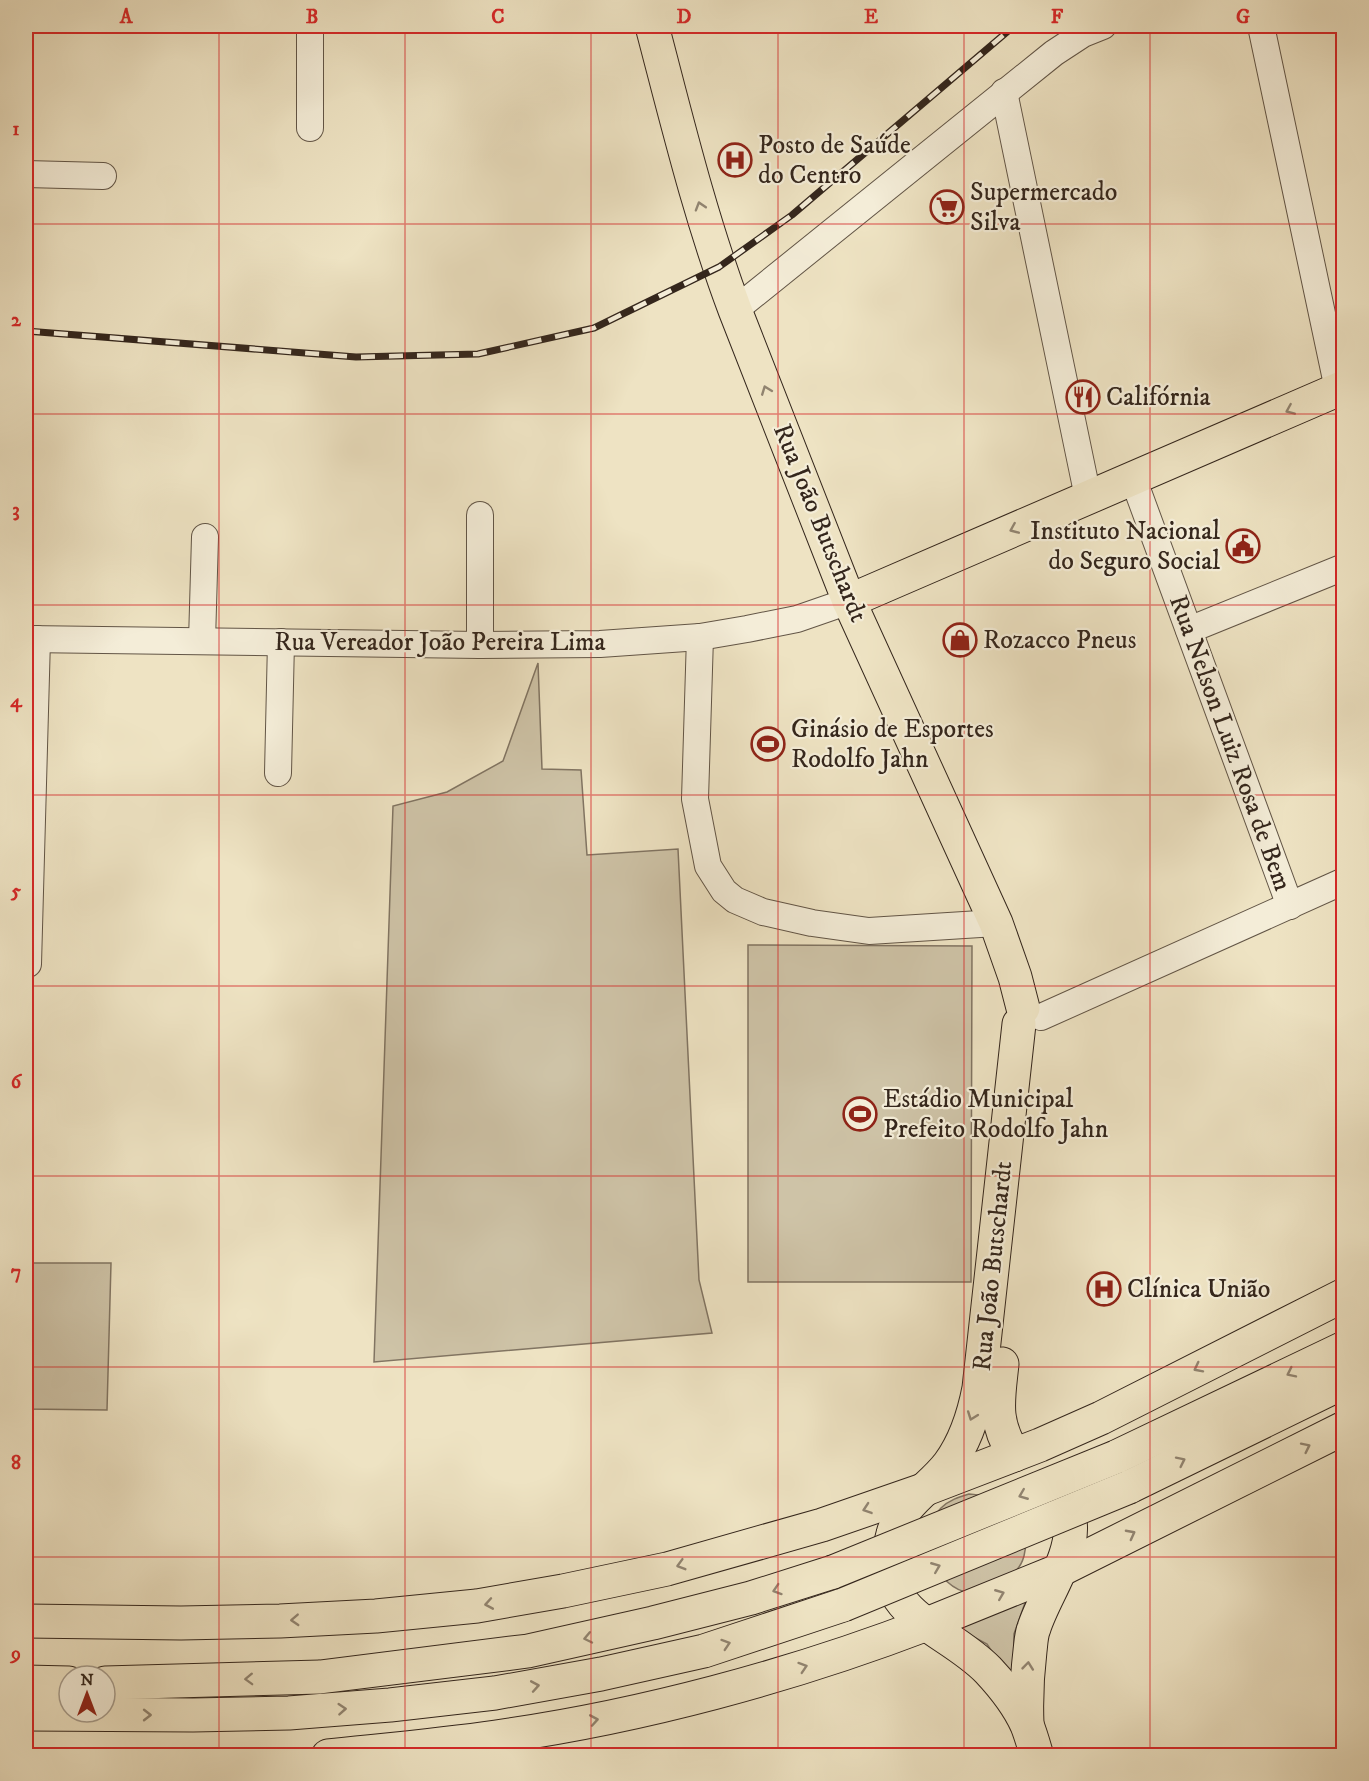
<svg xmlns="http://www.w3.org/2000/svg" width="1369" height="1781" viewBox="0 0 1369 1781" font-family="'IM FELL DW Pica',serif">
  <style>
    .green { fill: #cec3a7; stroke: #817462; stroke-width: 1.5 }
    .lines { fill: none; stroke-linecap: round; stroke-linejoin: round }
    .minor-casing { stroke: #625546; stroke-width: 28 }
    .major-casing { stroke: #34261c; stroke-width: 35 }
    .highway-casing { stroke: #34261c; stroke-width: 35 }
    .minor { stroke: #f4edd8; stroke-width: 26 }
    .major { stroke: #eee3c3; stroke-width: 33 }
    .highway { stroke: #eee3c3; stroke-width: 33 }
    .rail-casing { stroke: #34261c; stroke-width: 7 }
    .rail { stroke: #f4edd8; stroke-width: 4.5; stroke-dasharray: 14; stroke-linecap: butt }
    .highway-bridge-casing { stroke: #34261c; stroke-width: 35; stroke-linecap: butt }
    .highway-bridge { stroke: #eee3c3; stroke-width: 33 }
    .oneway { stroke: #918470 }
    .grid { fill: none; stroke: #d62828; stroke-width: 1.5; stroke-opacity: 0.55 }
    .labels { text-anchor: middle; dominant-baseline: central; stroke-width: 4.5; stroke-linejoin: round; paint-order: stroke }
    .poi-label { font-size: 26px; fill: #34261c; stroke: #f4edd8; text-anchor: start }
    .street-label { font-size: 26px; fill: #34261c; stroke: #f4edd8 }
    .neatline { fill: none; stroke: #d62828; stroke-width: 2 }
    .grid-label { font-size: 20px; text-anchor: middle; font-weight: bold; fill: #d62828 }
  </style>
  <rect width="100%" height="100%" fill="#eee3c3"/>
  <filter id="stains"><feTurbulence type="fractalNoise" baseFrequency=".00333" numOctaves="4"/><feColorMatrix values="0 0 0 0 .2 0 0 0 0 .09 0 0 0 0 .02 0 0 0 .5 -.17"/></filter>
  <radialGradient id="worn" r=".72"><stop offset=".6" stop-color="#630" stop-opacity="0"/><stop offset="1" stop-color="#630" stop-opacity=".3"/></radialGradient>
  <!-- green -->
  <g class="green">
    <polygon points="538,663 542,769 581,770 587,855 678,849 699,1280 712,1333 374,1362 393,806 447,792 503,761"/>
    <polygon points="748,945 972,946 971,1282 748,1282"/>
    <polygon points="26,1263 111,1263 107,1410 26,1409"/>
    <path d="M969 1494C1003 1496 1033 1519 1024 1556 1020 1571 1012 1574 999 1580 992 1584 983 1591 975 1592 955 1596 934 1571 928 1555 922 1540 930 1519 941 1508 949 1500 959 1497 969 1494Z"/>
    <polygon points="1026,1600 1014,1634 1013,1683 987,1644 957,1628"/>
  </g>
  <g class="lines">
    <!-- minor casing -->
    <g class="minor-casing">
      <g id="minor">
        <polyline points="1261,26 1338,389"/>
        <polyline points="1004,92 1088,497"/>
        <polyline points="310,128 310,26"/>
        <polyline points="26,174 103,176"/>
        <polyline points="735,310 1054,53 1083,34 1103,26"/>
        <polyline points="1133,478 1290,906"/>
        <polyline points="480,515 480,645"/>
        <polyline points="1189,630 1344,567"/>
        <polyline points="700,637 695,799 708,866 724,891 735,900 763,912 812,923 869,931 996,923"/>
        <polyline points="26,639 480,645 600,644 700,637 747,629 797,619 849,601"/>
        <polyline points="202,641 205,537"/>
        <polyline points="278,773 281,642"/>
        <polyline points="26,964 28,964 37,639"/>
        <polyline points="1041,1017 1344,881"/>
      </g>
    </g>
    <!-- major casing -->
    <g class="major-casing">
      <g id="major">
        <path d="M652 26C677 121 700 217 735 310L849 601 996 923 1015 977 1023 1008"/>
        <polyline points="849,601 1344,387"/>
        <path d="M1019 1024 979 1388C974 1414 965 1442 949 1464 931 1488 901 1503 893 1534 870 1615 944 1625 988 1670 1003 1686 1018 1705 1027 1725 1031 1735 1034 1746 1037 1756"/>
        <path d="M1002 1364C998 1402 993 1420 1014 1455"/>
        <polyline points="26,1621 181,1623 280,1621 376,1616 477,1606 563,1591 667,1569 822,1525 923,1490 1040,1445 1101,1418 1344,1295"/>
        <polyline points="927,1624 1060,1570"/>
        <path d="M1027 1724C1026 1699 1027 1676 1030 1651 1031 1643 1031 1635 1034 1628 1044 1596 1075 1555 1070 1521 1068 1509 1064 1497 1059 1486"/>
      </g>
    </g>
    <!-- highway casing -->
    <g class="highway-casing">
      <g id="highway">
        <polyline points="1116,1457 1344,1348"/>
        <polyline points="1129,1487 1344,1382"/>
        <polyline points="1060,1570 1344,1428"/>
        <polyline points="26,1682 69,1683"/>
        <polyline points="105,1683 320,1677 528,1651 653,1623 751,1598 833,1572"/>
        <polyline points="26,1714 193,1715 289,1713 390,1705 495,1693 601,1674 704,1651 843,1605"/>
        <path d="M328 1756C384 1750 440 1745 496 1737 640 1717 791 1676 927 1624"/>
      </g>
    </g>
    <!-- minor -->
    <use href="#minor" class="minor"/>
    <!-- major -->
    <use href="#major" class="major"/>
    <!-- highway -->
    <use href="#highway" class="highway"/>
    <!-- rail casing -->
    <g class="rail-casing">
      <polyline id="rail" points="26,331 356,357 478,354 594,328 719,267 792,215 1014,26"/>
    </g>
    <!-- rail -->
    <use href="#rail" class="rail"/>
    <!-- highway-bridge casing -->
    <g class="highway-bridge-casing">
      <g id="highway-bridge">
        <polyline points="833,1572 1116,1457"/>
        <polyline points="843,1605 1129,1487"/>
      </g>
    </g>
    <!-- highway-bridge -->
    <use href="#highway-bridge" class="highway-bridge"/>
  </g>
  <!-- one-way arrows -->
  <defs><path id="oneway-chevron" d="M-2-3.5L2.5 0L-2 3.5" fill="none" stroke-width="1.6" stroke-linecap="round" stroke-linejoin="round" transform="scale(1.5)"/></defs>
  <g class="oneway">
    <use href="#oneway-chevron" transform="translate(700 206) rotate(-107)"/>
    <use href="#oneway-chevron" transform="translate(766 390) rotate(-111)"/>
    <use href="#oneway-chevron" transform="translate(1290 410) rotate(157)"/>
    <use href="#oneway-chevron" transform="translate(1014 529) rotate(157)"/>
    <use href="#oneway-chevron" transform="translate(1198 1368) rotate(153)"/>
    <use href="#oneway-chevron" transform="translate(1291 1373) rotate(154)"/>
    <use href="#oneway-chevron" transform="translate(972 1416) rotate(110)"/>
    <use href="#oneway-chevron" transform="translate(1306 1447) rotate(-26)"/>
    <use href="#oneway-chevron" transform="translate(1181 1461) rotate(-26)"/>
    <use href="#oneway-chevron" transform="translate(1023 1495) rotate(158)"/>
    <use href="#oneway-chevron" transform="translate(867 1509) rotate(161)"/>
    <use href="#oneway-chevron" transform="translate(1131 1534) rotate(-28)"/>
    <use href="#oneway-chevron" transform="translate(681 1565) rotate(164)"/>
    <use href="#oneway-chevron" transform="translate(936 1567) rotate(-22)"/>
    <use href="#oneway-chevron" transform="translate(777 1590) rotate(162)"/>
    <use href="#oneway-chevron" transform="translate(1000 1594) rotate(-22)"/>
    <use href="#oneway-chevron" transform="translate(489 1604) rotate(170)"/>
    <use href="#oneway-chevron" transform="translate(295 1620) rotate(177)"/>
    <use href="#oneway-chevron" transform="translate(588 1638) rotate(168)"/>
    <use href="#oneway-chevron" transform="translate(726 1644) rotate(-18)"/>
    <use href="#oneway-chevron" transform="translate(1028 1666) rotate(-84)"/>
    <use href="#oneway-chevron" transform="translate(803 1667) rotate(-18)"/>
    <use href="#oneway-chevron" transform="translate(249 1679) rotate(178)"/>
    <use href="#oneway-chevron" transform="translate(535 1686) rotate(-10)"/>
    <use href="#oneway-chevron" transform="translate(342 1709) rotate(-4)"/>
    <use href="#oneway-chevron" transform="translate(147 1715)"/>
    <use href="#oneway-chevron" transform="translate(594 1720) rotate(-10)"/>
  </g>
  <!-- grid -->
  <path class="grid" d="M219 26V1756M405 26V1756M591 26V1756M778 26V1756M964 26V1756M1150 26V1756M26 224H1344M26 414H1344M26 605H1344M26 795H1344M26 986H1344M26 1176H1344M26 1367H1344M26 1557H1344"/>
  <!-- icons -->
  <defs>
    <g id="hospital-ring" transform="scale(1.725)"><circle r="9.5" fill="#f4edd8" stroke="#8f2418" stroke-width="1.5"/><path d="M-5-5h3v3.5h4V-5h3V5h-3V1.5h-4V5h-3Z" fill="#8f2418"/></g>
    <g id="supermarket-ring" transform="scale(1.725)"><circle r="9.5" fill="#f4edd8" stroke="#8f2418" stroke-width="1.5"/><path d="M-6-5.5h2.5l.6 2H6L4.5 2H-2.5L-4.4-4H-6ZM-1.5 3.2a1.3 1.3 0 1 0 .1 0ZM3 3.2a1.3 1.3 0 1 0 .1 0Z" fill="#8f2418"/></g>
    <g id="restaurant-ring" transform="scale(1.725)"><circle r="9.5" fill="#f4edd8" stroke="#8f2418" stroke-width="1.5"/><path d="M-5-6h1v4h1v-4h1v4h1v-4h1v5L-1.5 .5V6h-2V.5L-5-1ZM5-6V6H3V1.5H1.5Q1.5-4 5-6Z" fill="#8f2418"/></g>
    <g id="civic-ring" transform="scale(1.725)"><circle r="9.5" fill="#f4edd8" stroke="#8f2418" stroke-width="1.5"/><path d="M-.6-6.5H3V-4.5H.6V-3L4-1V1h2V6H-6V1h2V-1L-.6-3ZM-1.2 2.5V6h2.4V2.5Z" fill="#8f2418"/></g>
    <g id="shop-ring" transform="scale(1.725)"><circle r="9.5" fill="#f4edd8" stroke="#8f2418" stroke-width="1.5"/><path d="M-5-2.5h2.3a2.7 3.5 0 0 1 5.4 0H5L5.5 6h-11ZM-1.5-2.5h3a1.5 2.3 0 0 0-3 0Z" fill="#8f2418"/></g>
    <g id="stadium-ring" transform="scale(1.725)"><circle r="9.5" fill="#f4edd8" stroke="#8f2418" stroke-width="1.5"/><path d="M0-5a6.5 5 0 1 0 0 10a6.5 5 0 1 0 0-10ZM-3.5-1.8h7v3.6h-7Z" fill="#8f2418"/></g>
  </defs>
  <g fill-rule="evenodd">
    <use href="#hospital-ring" x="735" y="160"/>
    <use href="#supermarket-ring" x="947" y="207"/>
    <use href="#restaurant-ring" x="1083" y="397"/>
    <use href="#civic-ring" x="1243" y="546"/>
    <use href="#shop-ring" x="960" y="640"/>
    <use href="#stadium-ring" x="768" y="744"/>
    <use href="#stadium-ring" x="860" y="1114"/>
    <use href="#hospital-ring" x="1104" y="1289"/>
  </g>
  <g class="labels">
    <!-- poi labels -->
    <g class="poi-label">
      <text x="758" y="145">Posto de Saúde<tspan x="758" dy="30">do Centro</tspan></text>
      <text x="970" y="192">Supermercado<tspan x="970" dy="30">Silva</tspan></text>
      <text x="1106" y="397">Califórnia</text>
      <text x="1220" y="531" text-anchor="end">Instituto Nacional<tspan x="1220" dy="30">do Seguro Social</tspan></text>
      <text x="983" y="640">Rozacco Pneus</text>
      <text x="791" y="729">Ginásio de Esportes<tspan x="791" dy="30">Rodolfo Jahn</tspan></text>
      <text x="883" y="1099">Estádio Municipal<tspan x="883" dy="30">Prefeito Rodolfo Jahn</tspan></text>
      <text x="1127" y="1289">Clínica União</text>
    </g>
    <!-- street labels -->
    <g class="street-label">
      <text transform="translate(820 523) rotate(68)">Rua João Butschardt</text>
      <text x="440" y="642">Rua Vereador João Pereira Lima</text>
      <text transform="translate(1230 743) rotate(70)">Rua Nelson Luiz Rosa de Bem</text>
      <text transform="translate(993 1266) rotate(-84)">Rua João Butschardt</text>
    </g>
  </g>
  <!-- margin -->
  <rect width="1369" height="1781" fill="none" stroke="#eee3c3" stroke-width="66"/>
  <!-- north arrow -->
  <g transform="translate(87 1694)"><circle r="28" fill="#f4edd8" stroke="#a79d8d" stroke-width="1.5"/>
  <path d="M0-4.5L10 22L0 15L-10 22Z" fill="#8f2418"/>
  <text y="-9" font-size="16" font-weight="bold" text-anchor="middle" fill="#34261c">N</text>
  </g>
  <rect x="33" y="33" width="1303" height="1715" class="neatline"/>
  <g class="grid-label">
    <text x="126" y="23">A</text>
    <text x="312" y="23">B</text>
    <text x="498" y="23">C</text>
    <text x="684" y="23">D</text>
    <text x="871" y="23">E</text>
    <text x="1057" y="23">F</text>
    <text x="1243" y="23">G</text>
    <text x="16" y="135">1</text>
    <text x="16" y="326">2</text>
    <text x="16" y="516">3</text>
    <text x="16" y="707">4</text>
    <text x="16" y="897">5</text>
    <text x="16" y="1088">6</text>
    <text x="16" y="1278">7</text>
    <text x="16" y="1469">8</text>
    <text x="16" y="1660">9</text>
  </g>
  <rect width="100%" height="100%" filter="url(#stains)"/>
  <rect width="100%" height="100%" fill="url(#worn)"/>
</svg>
